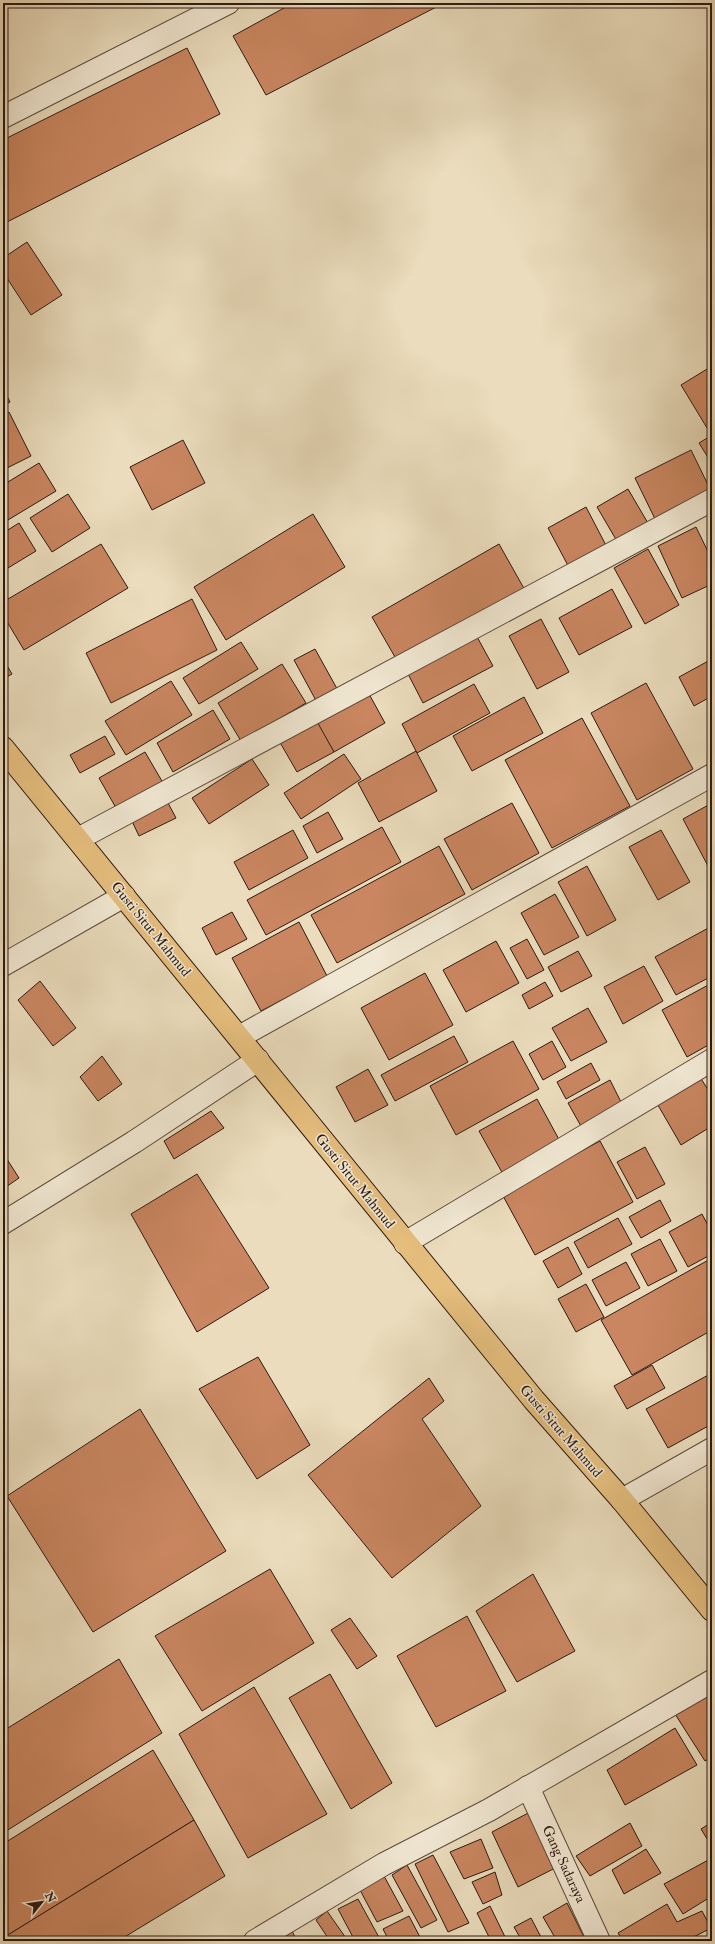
<svg xmlns="http://www.w3.org/2000/svg" width="715" height="1944" viewBox="0 0 715 1944" font-family="'IM FELL Double Pica',serif">
  <style>
    .building { fill: #c98660; stroke: #2d1a13 }
    .lines { fill: none; stroke-linecap: round; stroke-linejoin: round }
    .minor-casing { stroke: #5c4a3d; stroke-width: 24 }
    .highway-casing { stroke: #2d1a13; stroke-width: 24 }
    .minor { stroke: #f1e8d3; stroke-width: 22 }
    .highway { stroke: #e5be7e; stroke-width: 22 }
    .labels { text-anchor: middle; dominant-baseline: central; stroke-width: 3; stroke-linejoin: round; paint-order: stroke }
    .street-label { font-size: 14px; fill: #2d1a13; stroke: #f1e8d3 }
  </style>
  <rect width="100%" height="100%" fill="#eadcbc"/>
  <filter id="stains"><feTurbulence type="fractalNoise" baseFrequency=".005" numOctaves="4"/><feColorMatrix values="0 0 0 0 .2 0 0 0 0 .09 0 0 0 0 .02 0 0 0 .5 -.17"/></filter>
  <radialGradient id="worn" r=".72"><stop offset=".6" stop-color="#630" stop-opacity="0"/><stop offset="1" stop-color="#630" stop-opacity=".3"/></radialGradient>
  <!-- building -->
  <g class="building">
    <polygon points="293,3 444,3 266,95 233,36"/>
    <polygon points="187,48 220,114 3,224 3,140"/>
    <polygon points="27,242 62,295 31,315 3,272 3,258"/>
    <polygon points="712,366 712,425 707,428 681,385"/>
    <polygon points="3,388 10,402 3,406"/>
    <polygon points="9,412 31,456 3,470 3,415"/>
    <polygon points="712,435 712,464 699,443"/>
    <polygon points="183,440 205,483 152,510 130,467"/>
    <polygon points="691,450 712,493 658,525 635,478"/>
    <polygon points="39,463 56,491 3,523 3,485"/>
    <polygon points="628,489 652,530 621,548 597,507"/>
    <polygon points="68,494 90,528 52,552 30,518"/>
    <polygon points="586,507 610,553 572,573 548,528"/>
    <polygon points="313,514 345,567 226,640 194,587"/>
    <polygon points="19,523 36,551 3,571 3,533"/>
    <polygon points="696,527 712,560 712,584 682,598 658,546"/>
    <polygon points="101,544 128,588 24,650 3,615 3,602"/>
    <polygon points="499,544 526,592 399,664 372,617"/>
    <polygon points="648,549 679,605 645,624 614,568"/>
    <polygon points="612,589 632,627 579,655 559,618"/>
    <polygon points="192,599 217,650 111,703 86,653"/>
    <polygon points="541,619 569,672 537,689 509,636"/>
    <polygon points="476,635 493,666 423,703 407,672"/>
    <polygon points="241,642 258,669 199,704 183,678"/>
    <polygon points="315,649 340,694 319,706 294,660"/>
    <polygon points="3,659 12,674 3,679"/>
    <polygon points="712,659 712,696 694,706 679,677"/>
    <polygon points="282,664 306,703 241,741 218,703"/>
    <polygon points="171,681 192,715 126,755 105,721"/>
    <polygon points="646,683 693,769 637,800 591,713"/>
    <polygon points="474,684 490,713 417,753 402,724"/>
    <polygon points="369,694 385,723 334,752 317,724"/>
    <polygon points="524,697 543,733 472,771 453,736"/>
    <polygon points="213,710 230,739 173,772 157,743"/>
    <polygon points="315,718 334,752 297,772 278,739"/>
    <polygon points="582,718 630,806 552,848 505,760"/>
    <polygon points="105,736 115,754 80,773 70,755"/>
    <polygon points="416,751 437,791 379,822 358,783"/>
    <polygon points="145,752 166,788 120,815 99,778"/>
    <polygon points="344,754 361,779 301,819 284,793"/>
    <polygon points="252,759 269,785 209,824 192,798"/>
    <polygon points="167,801 176,818 139,836 131,819"/>
    <polygon points="512,803 539,853 472,890 444,839"/>
    <polygon points="712,803 712,864 708,866 683,819"/>
    <polygon points="328,812 343,839 317,853 303,826"/>
    <polygon points="382,827 401,862 266,935 247,900"/>
    <polygon points="293,830 308,858 249,890 234,862"/>
    <polygon points="661,830 690,882 658,900 629,847"/>
    <polygon points="439,846 465,894 337,963 311,915"/>
    <polygon points="587,866 616,920 587,936 558,882"/>
    <polygon points="555,894 579,937 544,955 521,913"/>
    <polygon points="232,912 247,939 216,955 202,928"/>
    <polygon points="299,922 327,976 261,1011 232,958"/>
    <polygon points="712,926 712,976 676,995 655,957"/>
    <polygon points="527,939 544,970 527,979 510,948"/>
    <polygon points="496,941 519,983 466,1012 443,970"/>
    <polygon points="578,951 592,976 561,992 548,967"/>
    <polygon points="644,966 663,1001 623,1024 604,987"/>
    <polygon points="425,973 453,1025 389,1060 361,1008"/>
    <polygon points="40,981 76,1028 53,1046 18,1000"/>
    <polygon points="545,982 553,996 529,1009 522,995"/>
    <polygon points="712,983 712,1043 687,1057 662,1010"/>
    <polygon points="588,1008 607,1042 571,1061 552,1028"/>
    <polygon points="454,1036 468,1062 395,1101 381,1075"/>
    <polygon points="513,1041 539,1089 456,1135 430,1086"/>
    <polygon points="552,1041 566,1067 543,1080 529,1054"/>
    <polygon points="102,1056 122,1084 98,1101 80,1077"/>
    <polygon points="591,1063 600,1080 566,1099 557,1082"/>
    <polygon points="368,1069 388,1105 355,1122 336,1087"/>
    <polygon points="698,1074 712,1096 712,1126 681,1145 655,1100"/>
    <polygon points="610,1080 623,1106 582,1128 568,1103"/>
    <polygon points="537,1099 562,1145 504,1176 479,1131"/>
    <polygon points="211,1111 224,1128 174,1159 164,1141"/>
    <polygon points="600,1141 633,1202 535,1255 502,1194"/>
    <polygon points="645,1147 665,1184 637,1199 617,1162"/>
    <polygon points="3,1153 19,1178 3,1189"/>
    <polygon points="197,1174 269,1288 197,1332 131,1214"/>
    <polygon points="660,1200 671,1221 641,1238 629,1217"/>
    <polygon points="702,1214 712,1233 712,1254 688,1267 669,1232"/>
    <polygon points="618,1218 632,1244 588,1268 574,1242"/>
    <polygon points="660,1239 677,1271 648,1286 631,1254"/>
    <polygon points="568,1247 582,1274 558,1288 543,1261"/>
    <polygon points="712,1258 712,1330 632,1375 601,1320"/>
    <polygon points="626,1262 640,1288 606,1306 592,1280"/>
    <polygon points="586,1284 604,1317 576,1332 558,1299"/>
    <polygon points="258,1357 310,1445 257,1479 199,1389"/>
    <polygon points="652,1365 665,1388 627,1409 614,1386"/>
    <polygon points="712,1373 712,1424 668,1448 646,1409"/>
    <polygon points="429,1378 444,1401 422,1419 481,1506 392,1578 308,1475"/>
    <polygon points="140,1409 226,1551 93,1632 7,1496"/>
    <polygon points="270,1569 314,1643 202,1711 155,1636"/>
    <polygon points="533,1574 575,1651 517,1682 476,1611"/>
    <polygon points="467,1616 506,1691 436,1727 397,1656"/>
    <polygon points="350,1618 377,1656 357,1669 331,1630"/>
    <polygon points="119,1659 162,1733 3,1833 3,1731"/>
    <polygon points="330,1674 392,1783 351,1809 289,1698"/>
    <polygon points="254,1687 327,1814 248,1858 179,1734"/>
    <polygon points="712,1689 712,1757 705,1761 675,1714"/>
    <polygon points="675,1728 697,1765 625,1805 607,1770"/>
    <polygon points="153,1750 194,1820 3,1938 3,1844"/>
    <polygon points="532,1811 559,1866 518,1887 492,1832"/>
    <polygon points="194,1820 225,1876 118,1941 3,1941 3,1938"/>
    <polygon points="712,1822 712,1847 701,1829"/>
    <polygon points="630,1823 642,1846 590,1876 576,1856"/>
    <polygon points="481,1839 493,1868 464,1879 450,1852"/>
    <polygon points="646,1849 661,1873 624,1894 612,1870"/>
    <polygon points="433,1855 469,1923 448,1932 415,1864"/>
    <polygon points="712,1858 712,1896 683,1914 664,1884"/>
    <polygon points="407,1865 437,1920 421,1928 392,1875"/>
    <polygon points="495,1872 502,1895 483,1904 472,1882"/>
    <polygon points="384,1876 403,1911 377,1922 360,1890"/>
    <polygon points="358,1899 381,1941 355,1941 338,1909"/>
    <polygon points="567,1903 586,1941 557,1941 543,1917"/>
    <polygon points="667,1904 677,1922 702,1911 711,1928 686,1941 623,1941 618,1933"/>
    <polygon points="490,1906 507,1941 491,1941 477,1913"/>
    <polygon points="327,1911 348,1941 330,1941 316,1920"/>
    <polygon points="409,1916 422,1941 389,1941 383,1929"/>
    <polygon points="531,1918 543,1941 522,1941 514,1927"/>
    <polygon points="290,1927 297,1941 267,1941"/>
  </g>
  <g class="lines">
    <!-- minor casing -->
    <g class="minor-casing">
      <g id="minor">
        <polyline points="3,117 228,3"/>
        <polyline points="78,839 712,500"/>
        <polyline points="3,965 124,896"/>
        <polyline points="239,1037 712,775"/>
        <polyline points="3,1223 134,1142 258,1060"/>
        <polyline points="405,1243 712,1060"/>
        <polyline points="622,1500 712,1449"/>
        <polyline points="528,1787 599,1941"/>
        <polyline points="255,1941 384,1864 489,1810 712,1681"/>
      </g>
    </g>
    <!-- highway casing -->
    <g class="highway-casing">
      <polyline id="highway" points="3,748 534,1400 622,1500 712,1610"/>
    </g>
    <!-- minor -->
    <use href="#minor" class="minor"/>
    <!-- highway -->
    <use href="#highway" class="highway"/>
  </g>
  <g class="labels">
    <!-- street labels -->
    <g class="street-label">
      <text transform="translate(151 929) rotate(51)">Gusti Situt Mahmud</text>
      <text transform="translate(355 1181) rotate(51)">Gusti Situt Mahmud</text>
      <text transform="translate(561 1431) rotate(49)">Gusti Situt Mahmud</text>
      <text transform="translate(564 1864) rotate(65)">Gang Sadaraya</text>
    </g>
  </g>
  <!-- margin -->
  <rect width="715" height="1944" fill="none" stroke="#eadcbc" stroke-width="16"/>
  <rect x="4" y="4" width="707" height="1936" fill="none" stroke="#2d1a13" stroke-width="2"/>
  <rect x="8" y="8" width="699" height="1928" fill="none" stroke="#2d1a13"/>
  <!-- north arrow -->
  <g transform="translate(42 1902) rotate(60)" stroke="#f1e8d3" stroke-width="3" paint-order="stroke">
  <path d="M0-3L7 15L0 10L-7 15Z" fill="#2d1a13"/>
  <text y="-6" font-size="11" font-weight="bold" text-anchor="middle" fill="#2d1a13">N</text>
  </g>
  <rect width="100%" height="100%" filter="url(#stains)"/>
  <rect width="100%" height="100%" fill="url(#worn)"/>
</svg>
